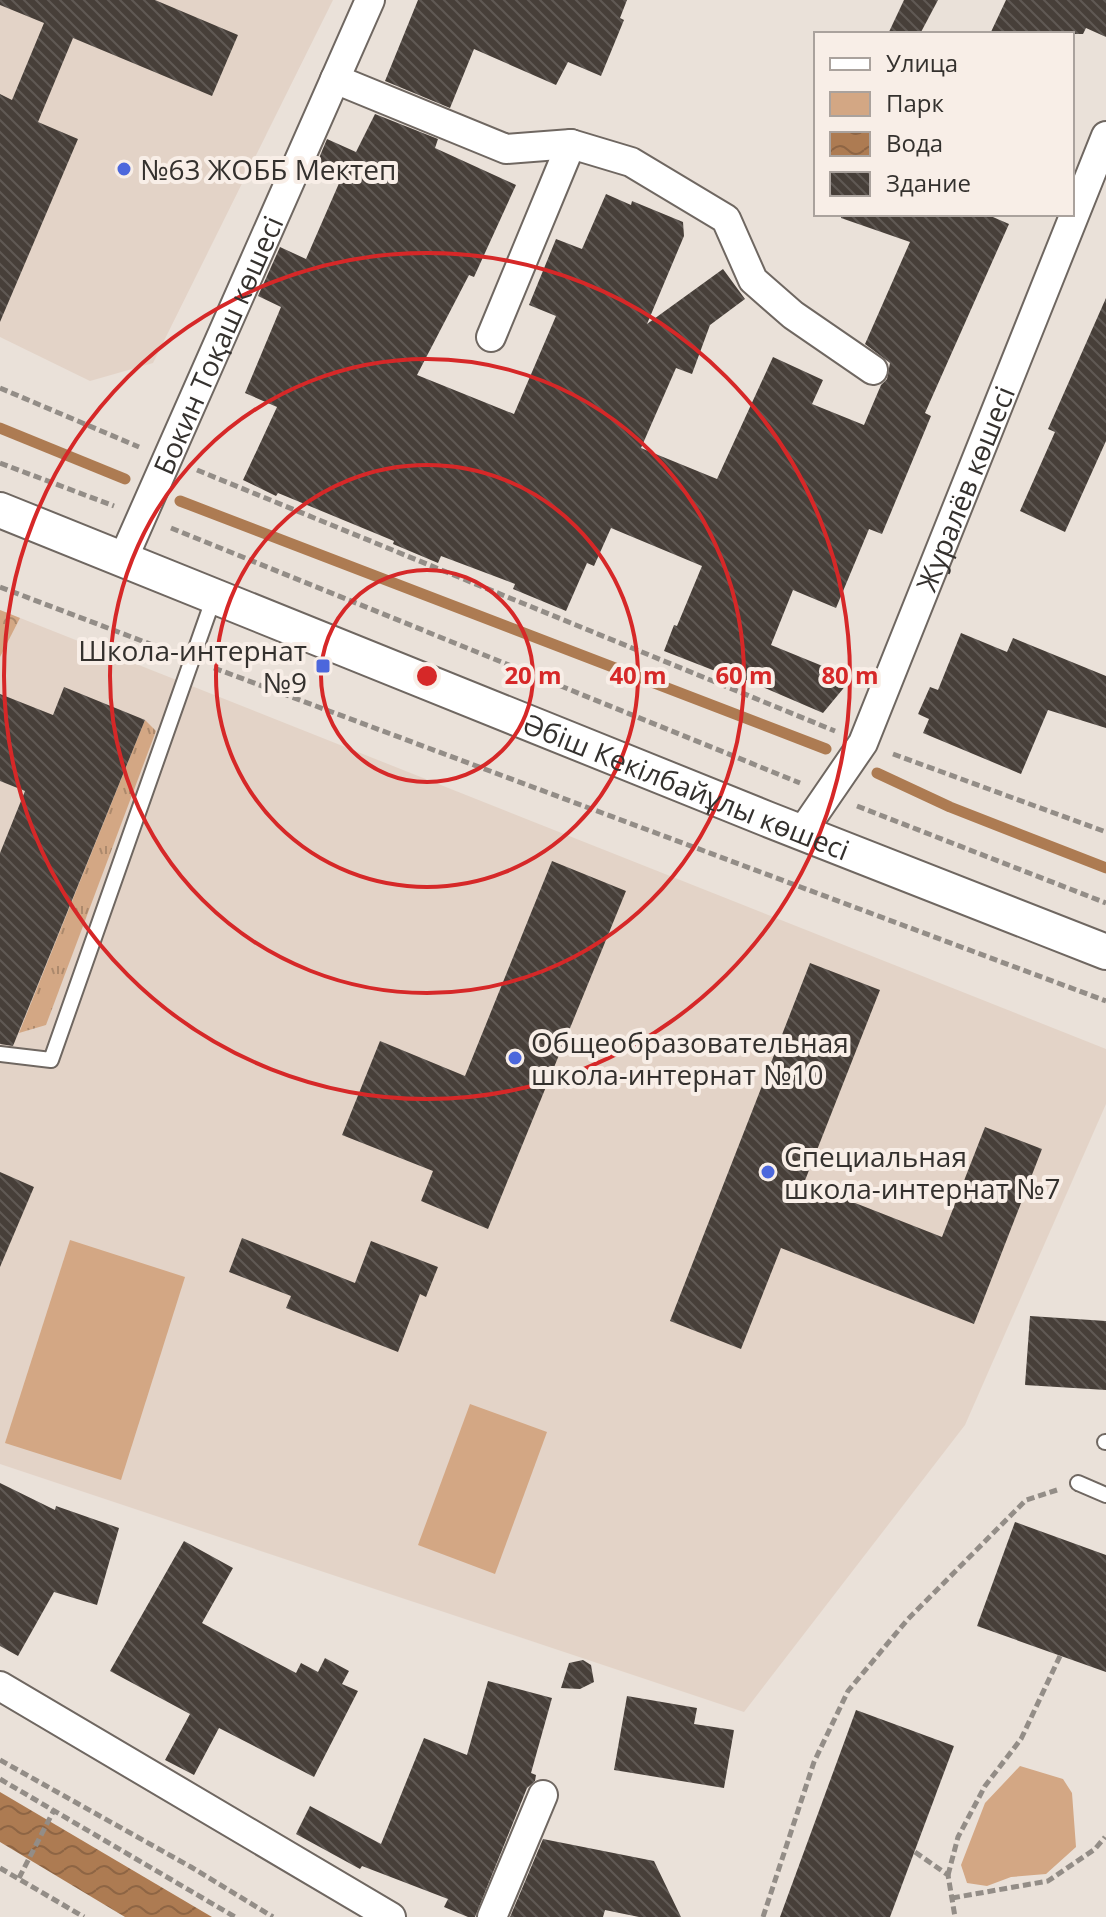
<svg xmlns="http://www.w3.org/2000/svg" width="1106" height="1917" viewBox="0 0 1106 1917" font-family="'Open Sans',sans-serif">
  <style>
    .built { fill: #e3d3c7 }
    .grass { fill: url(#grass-tufts) }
    .forest { fill: url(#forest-crowns) }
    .park { fill: #d3a784 }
    .water { fill: url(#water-waves) }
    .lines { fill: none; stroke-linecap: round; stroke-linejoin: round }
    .stream { stroke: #ad7b52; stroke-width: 11 }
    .building { fill: url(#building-back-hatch) }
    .service-casing { stroke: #6f6761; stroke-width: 18 }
    .minor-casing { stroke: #6f6761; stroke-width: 32 }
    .tertiary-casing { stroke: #6f6761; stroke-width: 38 }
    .path { stroke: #938d87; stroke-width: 5; stroke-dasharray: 8 4; stroke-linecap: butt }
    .service { stroke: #fff; stroke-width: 14 }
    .minor { stroke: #fff; stroke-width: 28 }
    .tertiary { stroke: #fff; stroke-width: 34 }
    .ring { fill: none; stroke: #d62828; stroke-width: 4 }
    .poi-dot { fill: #4c67dc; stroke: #f8eee7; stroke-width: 3 }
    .labels { text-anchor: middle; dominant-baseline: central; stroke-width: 8; stroke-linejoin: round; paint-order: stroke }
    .poi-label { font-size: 28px; fill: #34312e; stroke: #f8eee7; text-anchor: start }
    .street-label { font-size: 28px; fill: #34312e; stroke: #f8eee7 }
    .centre { fill: #d62828; stroke: #f8eee7; stroke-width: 4 }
    .ring-label { font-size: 24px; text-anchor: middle; font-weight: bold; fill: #d62828; stroke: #f8eee7; stroke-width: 8; stroke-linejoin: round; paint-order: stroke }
  </style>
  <defs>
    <pattern id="grass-tufts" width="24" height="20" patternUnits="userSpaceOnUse" patternTransform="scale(2)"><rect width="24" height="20" fill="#d3a784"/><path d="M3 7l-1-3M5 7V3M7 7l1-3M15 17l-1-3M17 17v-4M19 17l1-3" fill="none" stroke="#ac896c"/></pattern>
    <pattern id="forest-crowns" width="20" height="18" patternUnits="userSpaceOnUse" patternTransform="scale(2)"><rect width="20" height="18" fill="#d3a784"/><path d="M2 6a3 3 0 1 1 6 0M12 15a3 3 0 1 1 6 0" fill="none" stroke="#ac896c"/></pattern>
    <pattern id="water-waves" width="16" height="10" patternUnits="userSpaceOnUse" patternTransform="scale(2)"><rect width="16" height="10" fill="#ad7b52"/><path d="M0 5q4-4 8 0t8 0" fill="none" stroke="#8e6544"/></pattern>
    <pattern id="building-back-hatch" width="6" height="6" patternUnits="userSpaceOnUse" patternTransform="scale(2)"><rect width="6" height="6" fill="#473f39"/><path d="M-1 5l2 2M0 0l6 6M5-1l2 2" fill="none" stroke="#605954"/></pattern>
  </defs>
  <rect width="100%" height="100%" fill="#eae1d9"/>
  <!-- built -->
  <g class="built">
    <polygon points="0,0 333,0 153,363 90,381 0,337"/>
    <polygon points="0,610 1106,1049 1106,1104 965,1425 744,1712 0,1464"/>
  </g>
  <!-- grass -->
  <polygon class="grass" points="145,720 156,731 46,1025 19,1033"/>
  <!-- forest -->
  <polygon class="forest" points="0,610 20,618 0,657"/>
  <!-- park -->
  <g class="park">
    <polygon points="70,1240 185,1277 121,1480 5,1443"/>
    <polygon points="470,1404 547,1432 495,1574 418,1545"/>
    <polygon points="1020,1766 1063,1779 1072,1793 1076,1847 1046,1874 1011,1877 987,1886 967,1883 961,1865 985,1803"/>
  </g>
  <!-- water -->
  <polygon class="water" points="0,1792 212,1917 125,1917 0,1842"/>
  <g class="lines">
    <!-- stream -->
    <g class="stream">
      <polyline points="0,428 125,479"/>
      <polyline points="180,501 826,749"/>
      <polyline points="877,773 950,807 1106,868"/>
    </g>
  </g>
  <!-- building -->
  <g class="building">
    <polygon points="0,0 155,0 238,35 212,96 73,38 38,122 78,139 0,322 0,94 12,100 44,23 0,5"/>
    <polygon points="418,0 627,0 620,18 624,20 601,76 568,62 556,85 474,49 450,108 385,81"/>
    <polygon points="904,0 938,0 920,34 888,34"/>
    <polygon points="1006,0 1106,0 1106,37 1086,28 1083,34 990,34"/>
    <polygon points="375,114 438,139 435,148 516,185 474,277 469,275 417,375 514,414 556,316 529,305 556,239 582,249 606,194 631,205 632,201 683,222 684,236 647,324 723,269 745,299 710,325 692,374 676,368 641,448 717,479 773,357 823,380 812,404 864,425 881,385 887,379 890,363 865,344 910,242 841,218 841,214 986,214 1009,224 925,413 931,416 882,534 869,529 836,608 793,590 771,645 852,678 823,713 746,680 746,683 664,651 674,625 677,626 702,566 611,528 594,566 587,563 566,611 513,589 515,584 441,556 438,563 393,544 394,541 278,493 276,496 243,480 277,407 245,393 281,307 258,296 280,247 306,259 340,181 314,170 327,139 356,152"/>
    <polygon points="1106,298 1106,441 1065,532 1020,511 1055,432 1048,429"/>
    <polygon points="961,633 1007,652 1013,638 1106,676 1106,728 1048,710 1021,774 923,733 929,719 918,714 930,687 938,690"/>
    <polygon points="64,687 145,720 13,1046 0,1044 0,853 25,791 0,781 0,694 53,715"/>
    <polygon points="552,861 626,891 488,1229 421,1201 433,1171 342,1135 380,1041 465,1076"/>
    <polygon points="810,963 880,990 804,1183 942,1237 985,1127 1042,1149 974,1324 781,1248 741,1349 670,1321"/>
    <polygon points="0,1172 34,1187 0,1267"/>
    <polygon points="242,1238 355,1283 371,1241 438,1267 426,1297 420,1294 398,1352 286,1308 291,1296 229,1272"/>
    <polygon points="1030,1316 1106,1321 1106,1390 1025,1385"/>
    <polygon points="0,1483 55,1510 56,1506 119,1528 97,1605 54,1592 18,1656 0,1646"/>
    <polygon points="1015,1522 1106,1555 1106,1672 977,1626"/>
    <polygon points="184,1541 233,1568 202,1623 296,1673 301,1663 318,1672 325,1658 349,1671 342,1684 358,1691 314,1777 219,1728 194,1775 165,1760 190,1714 110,1671"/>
    <polygon points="583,1660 591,1665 594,1682 580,1689 561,1688 569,1663"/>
    <polygon points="488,1681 552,1698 531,1773 536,1775 535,1781 527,1788 475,1917 468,1917 444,1907 448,1899 362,1866 360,1869 296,1834 310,1806 381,1844 424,1738 467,1755"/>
    <polygon points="627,1696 697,1708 694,1724 734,1730 724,1788 614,1770"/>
    <polygon points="856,1710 954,1746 890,1917 780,1917"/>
    <polygon points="543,1839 654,1861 681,1917 639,1917 605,1910 603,1917 510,1917"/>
  </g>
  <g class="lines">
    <!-- service casing -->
    <g class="service-casing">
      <g id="service">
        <polyline points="0,1054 51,1060 214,597"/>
        <polyline points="1105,1442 1106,1442"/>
        <polyline points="1078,1483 1106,1495"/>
      </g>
    </g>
    <!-- minor casing -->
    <g class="minor-casing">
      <g id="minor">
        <polyline points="335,79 506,149 571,144 631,162 726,219 753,280 793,315 873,370"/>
        <polyline points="491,337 571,144"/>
        <path id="s1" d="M123 559 370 0"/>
        <path id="s2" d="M802 832 863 743 1106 136"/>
        <polyline points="0,1686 391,1917"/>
        <polyline points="492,1917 543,1795"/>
      </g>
    </g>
    <!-- tertiary casing -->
    <g class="tertiary-casing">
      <g id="tertiary">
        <path id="s3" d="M0 510 767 819 1106 952"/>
      </g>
    </g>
    <!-- path -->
    <g class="path">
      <polyline points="0,388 139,447"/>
      <polyline points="0,463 114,506"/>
      <polyline points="197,470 835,731"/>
      <polyline points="171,528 800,783"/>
      <polyline points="0,587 171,652"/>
      <polyline points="214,668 1106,1001"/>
      <polyline points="893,754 1106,832"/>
      <polyline points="857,806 1106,903"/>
      <polyline points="0,1760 191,1867 273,1917"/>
      <polyline points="0,1779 235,1917"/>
      <polyline points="915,1852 948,1875 955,1917"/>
      <polyline points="0,1868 84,1917"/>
      <polyline points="948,1875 958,1837 985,1786 1021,1739 1060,1656"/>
      <polyline points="19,1878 54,1810"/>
      <polyline points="952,1898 1048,1881 1095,1849 1105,1837"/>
      <polyline points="763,1917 814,1762 848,1691 908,1619 1026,1500 1057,1490"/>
    </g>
    <!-- service -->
    <use href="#service" class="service"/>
    <!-- minor -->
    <use href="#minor" class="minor"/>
    <!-- tertiary -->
    <use href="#tertiary" class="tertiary"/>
  </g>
  <!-- distance rings -->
  <g class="ring">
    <circle cx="427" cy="676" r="106"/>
    <circle cx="427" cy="676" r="211"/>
    <circle cx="427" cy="676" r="317"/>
    <circle cx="427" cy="676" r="423"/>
  </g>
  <!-- markers -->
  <g class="poi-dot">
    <circle cx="124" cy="169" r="8"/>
    <rect x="315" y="658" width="16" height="16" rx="4"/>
    <circle cx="515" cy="1058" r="8"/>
    <circle cx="768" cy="1172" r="8"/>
  </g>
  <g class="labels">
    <!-- poi labels -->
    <g class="poi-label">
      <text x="140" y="169">№63 ЖОББ Мектеп</text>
      <text x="307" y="650" text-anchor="end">Школа-интернат<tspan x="307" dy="32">№9</tspan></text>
      <text x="531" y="1042">Общеобразовательная<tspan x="531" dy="32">школа-интернат №10</tspan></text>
      <text x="784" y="1156">Специальная<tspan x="784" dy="32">школа-интернат №7</tspan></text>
    </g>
    <!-- street labels -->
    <g class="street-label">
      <text stroke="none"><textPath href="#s1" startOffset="234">Бокин Тоқаш көшесі</textPath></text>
      <text stroke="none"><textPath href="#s2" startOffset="382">Журалёв көшесі</textPath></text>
      <text stroke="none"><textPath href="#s3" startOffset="740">Әбіш Кекілбайұлы көшесі</textPath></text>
    </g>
  </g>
  <circle cx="427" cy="676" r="12" class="centre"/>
  <g class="ring-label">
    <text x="533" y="684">20 m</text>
    <text x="638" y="684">40 m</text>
    <text x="744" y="684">60 m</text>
    <text x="850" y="684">80 m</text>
  </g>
  <!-- legend -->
  <rect x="814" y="32" width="260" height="184" fill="#f8eee7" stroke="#aaa29d" stroke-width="2"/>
  <rect x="830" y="58" width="40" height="12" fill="#ffffff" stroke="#aaa29d" stroke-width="2"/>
  <text x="886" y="72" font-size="24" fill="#34312e">Улица</text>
  <rect x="830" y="92" width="40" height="24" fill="#d3a784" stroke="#aaa29d" stroke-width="2"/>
  <text x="886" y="112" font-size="24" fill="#34312e">Парк</text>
  <rect x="830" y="132" width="40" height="24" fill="url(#water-waves)" stroke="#aaa29d" stroke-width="2"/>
  <text x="886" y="152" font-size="24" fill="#34312e">Вода</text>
  <rect x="830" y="172" width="40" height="24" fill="url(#building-back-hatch)" stroke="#aaa29d" stroke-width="2"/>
  <text x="886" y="192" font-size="24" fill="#34312e">Здание</text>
</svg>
